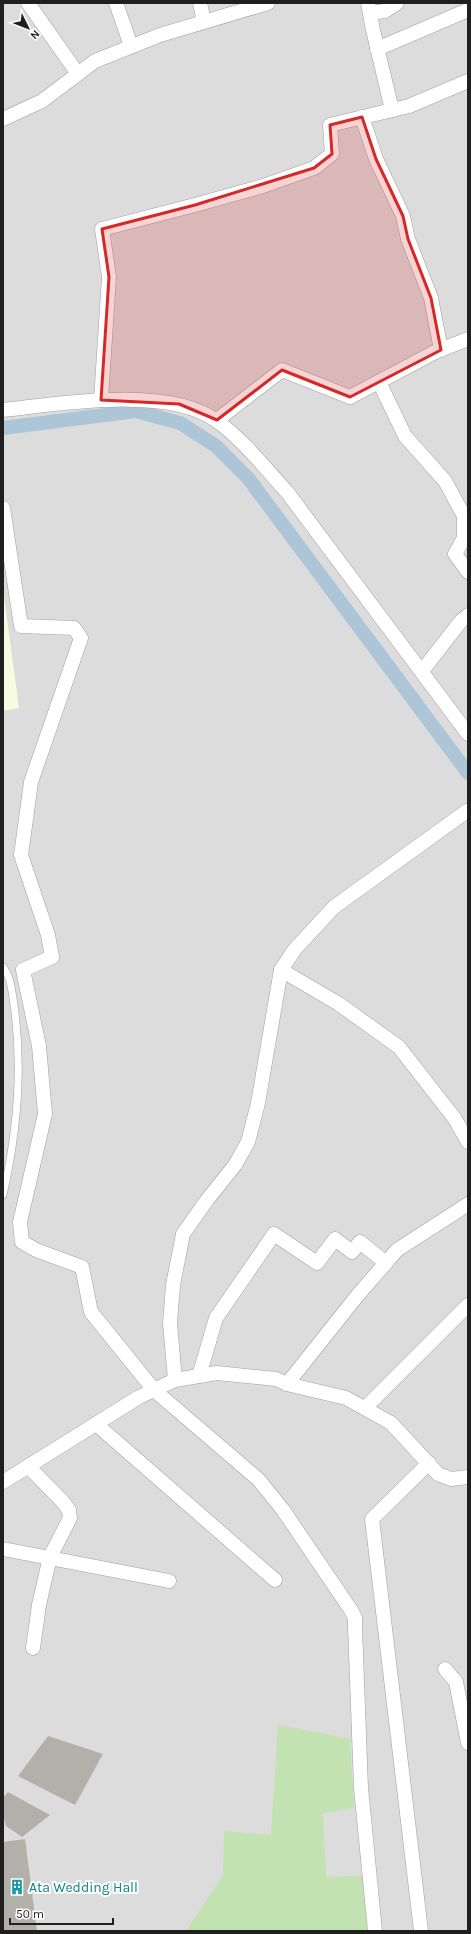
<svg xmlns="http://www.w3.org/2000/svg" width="471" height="1934" viewBox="0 0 471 1934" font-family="Karla,sans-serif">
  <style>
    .residential { fill: #dddcdc }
    .education { fill: #f7fbe2 }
    .grass { fill: #c2e2b2 }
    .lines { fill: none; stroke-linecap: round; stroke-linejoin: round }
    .canal { stroke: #acc6d7; stroke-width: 14 }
    .building { fill: #b3afa9 }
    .lane-casing { stroke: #a0a0a0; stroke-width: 8 }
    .street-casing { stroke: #a0a0a0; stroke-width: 15 }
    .lane { stroke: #fff; stroke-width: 7 }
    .street { stroke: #fff; stroke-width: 14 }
    .marked { fill: #d62828; fill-opacity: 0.2; stroke: #d62828; stroke-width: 3; stroke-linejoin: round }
    .labels { text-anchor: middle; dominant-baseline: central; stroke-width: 4; stroke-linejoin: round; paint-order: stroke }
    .culture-label { font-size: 14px; fill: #0d838f; stroke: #fff; text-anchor: start }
  </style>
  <rect width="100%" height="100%" fill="#eeede6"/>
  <!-- residential -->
  <rect class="residential" x="3" y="3" width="465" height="1928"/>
  <!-- education -->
  <polygon class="education" points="3,589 19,708 3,711"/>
  <!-- grass -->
  <polygon class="grass" points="278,1725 350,1739 354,1808 323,1813 326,1877 367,1875 367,1931 186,1931 223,1875 224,1831 271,1835"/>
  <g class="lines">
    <!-- canal -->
    <polyline class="canal" points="3,428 136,411 180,423 216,446 248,478 468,773"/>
  </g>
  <!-- building -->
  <g class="building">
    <polygon points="48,1736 103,1754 75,1805 18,1776"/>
    <polygon points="8,1792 50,1815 22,1837 6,1826 3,1815 3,1798"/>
    <polygon points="25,1839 37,1931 3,1931 3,1842"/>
  </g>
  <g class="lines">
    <!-- lane casing -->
    <g class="lane-casing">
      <path id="lane" d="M3 967C11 977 12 992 14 1005 23 1068 17 1133 3 1195"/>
    </g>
    <!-- street casing -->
    <g class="street-casing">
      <g id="street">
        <polyline points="28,3 78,74"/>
        <polyline points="116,3 131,46"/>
        <polyline points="200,3 204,22"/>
        <polyline points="368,3 373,30 392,110"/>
        <polyline points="370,13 385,11 397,3"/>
        <polyline points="377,49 468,10"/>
        <polyline points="362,117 376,159 403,216 408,239 431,298 441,350"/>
        <polyline points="3,119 42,101 95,61 160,35 268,3"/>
        <polyline points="379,382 405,436 445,481 464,516 464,538 455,554 468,572"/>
        <polyline points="101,400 109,277 102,229 195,205 263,186 314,168 332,154 330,125 409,106 468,81"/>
        <path d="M3 410C60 404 169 385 217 421 243 440 266 469 287 492L468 734"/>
        <polyline points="217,420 282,370 350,397 435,352 468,339"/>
        <polyline points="3,508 21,626 74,628 81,638 31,782 21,855 48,935 52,957 23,970 39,1046 45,1114 20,1222 22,1242 36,1250 82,1267 91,1312 154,1390 259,1480 283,1510 351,1610 355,1618 355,1626 361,1788 375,1931"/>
        <polyline points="422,671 461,621 468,615"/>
        <polyline points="281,970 339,1004 399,1047 455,1119 468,1142"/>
        <polyline points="199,1376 216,1318 274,1234 317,1263 335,1239 352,1252 360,1242 386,1263"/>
        <polyline points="175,1380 170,1323 173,1285 183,1234 207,1200 235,1165 248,1142 258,1103 281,970 295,949 334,907 467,811 468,813"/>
        <polyline points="287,1384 357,1296 397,1250 468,1204"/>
        <polyline points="365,1408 468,1305"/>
        <polyline points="96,1424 275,1580"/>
        <polyline points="28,1466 63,1502 69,1510 70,1518 50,1557 39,1605 33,1648"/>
        <polyline points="3,1482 139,1397 175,1380 217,1373 276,1379 287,1384 346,1398 391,1423 438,1474 451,1479 468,1477"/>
        <polyline points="3,1549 169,1581"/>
        <polyline points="445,1669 456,1682 468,1743"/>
        <polyline points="421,1931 372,1519 429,1463"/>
      </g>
    </g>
    <!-- lane -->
    <use href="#lane" class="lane"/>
    <!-- street -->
    <use href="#street" class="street"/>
  </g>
  <!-- marked area -->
  <path class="marked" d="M362 117 376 159 403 216 408 239 431 298 441 350 350 397 282 370 217 420 179 404 101 400 109 277 102 229 195 205 314 168 332 154 330 125Z"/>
  <!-- icons -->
  <defs>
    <g id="building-bare" transform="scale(1.2)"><path d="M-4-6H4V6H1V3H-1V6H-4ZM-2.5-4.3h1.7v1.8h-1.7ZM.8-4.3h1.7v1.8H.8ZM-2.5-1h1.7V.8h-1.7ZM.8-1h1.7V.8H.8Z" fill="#0f9aa8" stroke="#fff" stroke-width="2.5" paint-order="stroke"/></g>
  </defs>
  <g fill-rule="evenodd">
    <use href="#building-bare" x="17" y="1887"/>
  </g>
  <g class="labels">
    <!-- culture labels -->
    <g class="culture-label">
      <text x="29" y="1887">Ata Wedding Hall</text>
    </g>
  </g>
  <!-- border -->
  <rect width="471" height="1934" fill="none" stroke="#1f1f1f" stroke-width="8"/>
  <!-- north arrow -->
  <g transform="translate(28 28) rotate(133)" stroke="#ffffff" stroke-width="3" paint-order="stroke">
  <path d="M0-3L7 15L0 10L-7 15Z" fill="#1f1f1f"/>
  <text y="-6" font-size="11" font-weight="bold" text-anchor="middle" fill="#1f1f1f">N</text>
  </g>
  <!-- scale -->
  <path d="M10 1918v6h103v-6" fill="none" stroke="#1f1f1f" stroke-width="2"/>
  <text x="16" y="1918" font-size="12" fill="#1f1f1f" stroke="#ffffff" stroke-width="3" paint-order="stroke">50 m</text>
</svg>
